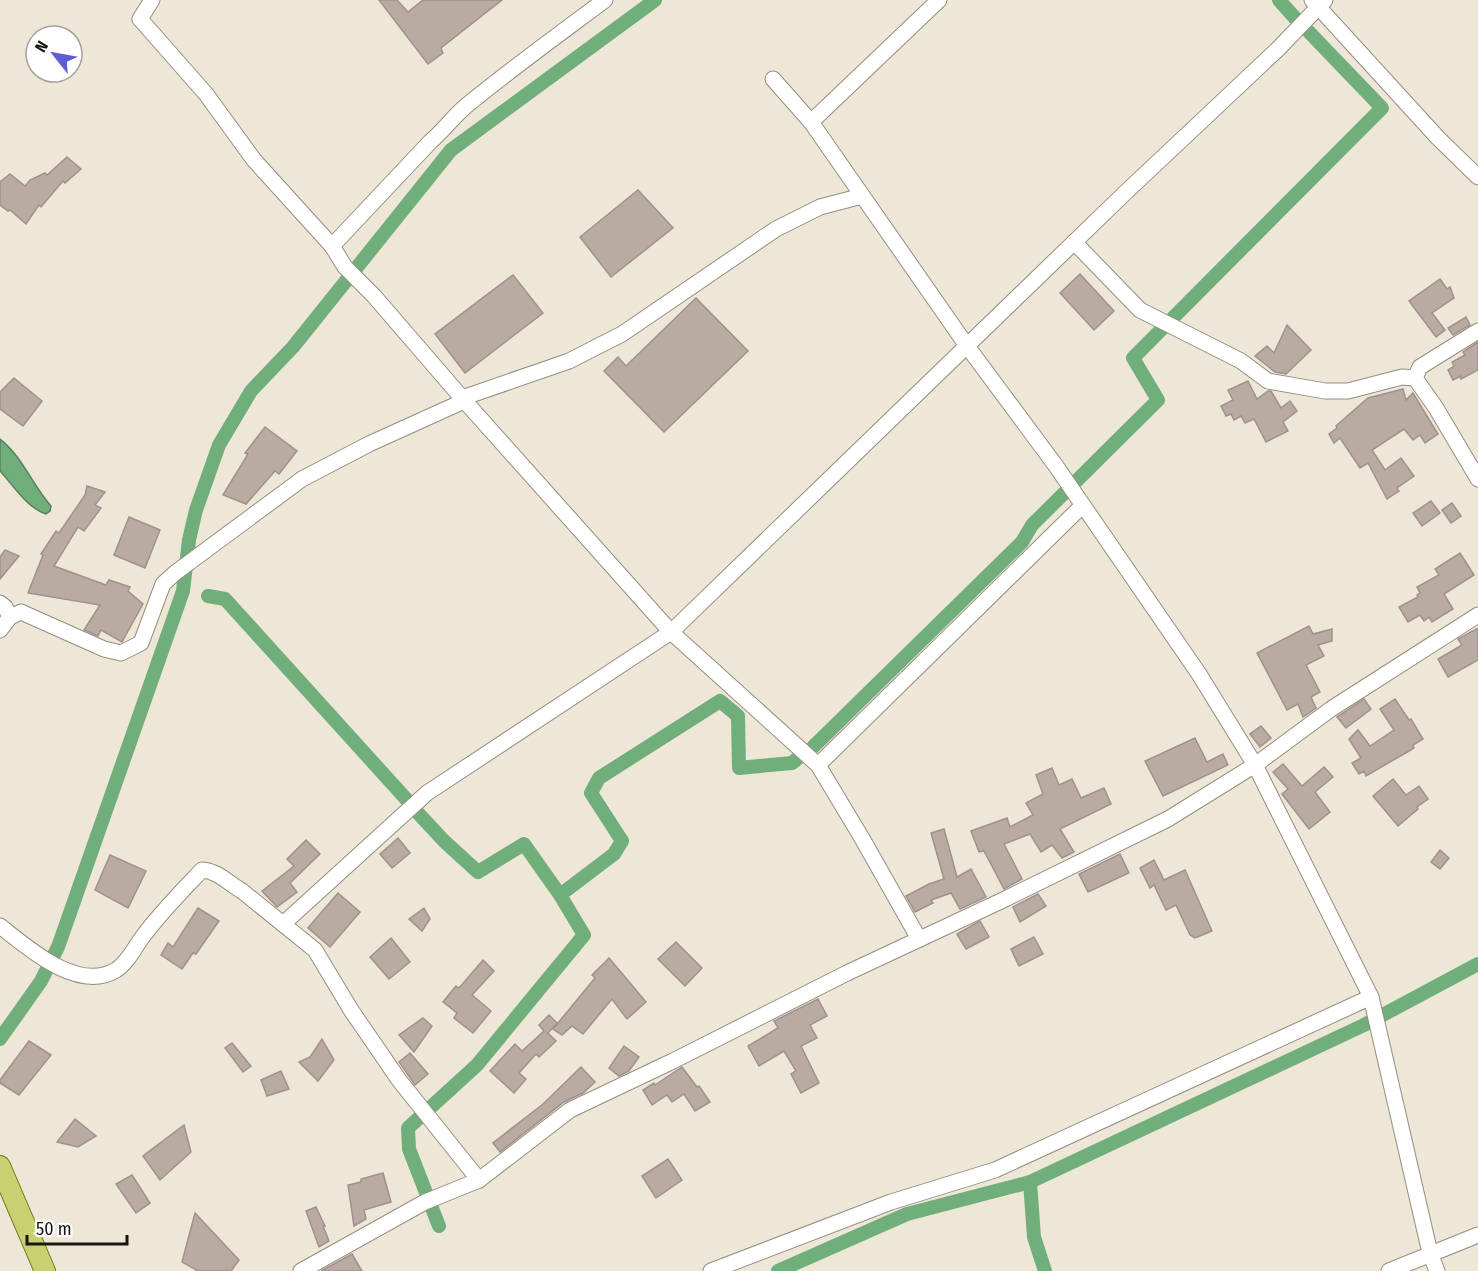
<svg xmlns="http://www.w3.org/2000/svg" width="1478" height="1271" viewBox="0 0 1478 1271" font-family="'Fira Sans Condensed',sans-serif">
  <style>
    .water { fill: #70af7b; stroke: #56815b; stroke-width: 1.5 }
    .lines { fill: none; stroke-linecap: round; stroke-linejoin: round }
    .canal { stroke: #70af7b; stroke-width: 14 }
    .building { fill: #b9aaa2; stroke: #a0928a; stroke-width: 1.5 }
    .minor-casing { stroke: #948d80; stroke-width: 17 }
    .major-casing { stroke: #727b12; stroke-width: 22 }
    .minor { stroke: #fff; stroke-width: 15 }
    .major { stroke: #c7d171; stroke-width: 20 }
  </style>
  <rect width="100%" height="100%" fill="#eee7d8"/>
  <!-- water -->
  <path class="water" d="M0 439C23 457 32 485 51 506L50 511 46 514C27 508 13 485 0 471Z"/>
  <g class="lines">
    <!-- canal -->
    <g class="canal">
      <polyline points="1279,0 1295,18"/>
      <polyline points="208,596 225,599 407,800"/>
      <polyline points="813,747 1022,542 1032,525 1158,400 1133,358 1382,108 1309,32"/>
      <polyline points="418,813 444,841 478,872 524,844 560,895 584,935 477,1065 408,1128 409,1149 439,1226"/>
      <polyline points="560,895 614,854 622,841 591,793 599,778 720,701 738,716 739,768 792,763 798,758"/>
      <polyline points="0,1039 41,981 58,947 183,591 189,540 196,510 219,445 251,391 293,347 451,150 655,0"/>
      <polyline points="778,1271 907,1214 1030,1182"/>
      <polyline points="1045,1271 1034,1237 1030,1182 1364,1025 1478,964"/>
    </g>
  </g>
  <!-- building -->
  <g class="building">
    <polygon points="379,0 397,0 408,12 423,0 502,0 441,48 443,53 428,64"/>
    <polygon points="67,157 81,169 65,183 63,181 41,207 39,205 26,224 10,210 8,211 0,205 0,182 10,174 25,186 30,180 45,173 47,175"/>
    <polygon points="638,190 673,228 611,277 580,237"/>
    <polygon points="1080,274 1114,311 1094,330 1060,293"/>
    <polygon points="513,275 543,313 465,373 435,334"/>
    <polygon points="1440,279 1447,289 1450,287 1454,298 1432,313 1445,330 1436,337 1409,301"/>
    <polygon points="696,298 748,351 664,432 604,371 618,357 626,366"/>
    <polygon points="1466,317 1470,325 1453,335 1448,328"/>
    <polygon points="1287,325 1311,350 1286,374 1275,372 1255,356 1267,346 1274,353"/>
    <polygon points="1478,342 1478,370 1461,379 1461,376 1453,380 1448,370 1454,366 1452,362 1465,355 1463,352"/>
    <polygon points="14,378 42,401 23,426 0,409 0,392"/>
    <polygon points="1248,381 1257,399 1268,391 1271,391 1281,408 1290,401 1297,411 1283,422 1288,431 1266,442 1254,419 1245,423 1241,416 1234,420 1231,414 1226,416 1221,406 1233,400 1228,390"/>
    <polygon points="1403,389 1406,400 1413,393 1438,434 1425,443 1420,435 1413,440 1404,429 1372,450 1385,470 1401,458 1414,476 1397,488 1399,491 1387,499 1368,463 1360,468 1340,438 1334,443 1329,434 1337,428 1336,426 1368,398"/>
    <polygon points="265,427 297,451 279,474 275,471 246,504 223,495 248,454 245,453"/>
    <polygon points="87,486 105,492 95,505 101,508 84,531 78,527 54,566 106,585 109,580 130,587 128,591 143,604 122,642 101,630 98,636 84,630 100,605 28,593 43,555 41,554 56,531 59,533 85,495"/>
    <polygon points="1431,501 1440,513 1422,526 1413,513"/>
    <polygon points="1452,503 1461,516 1451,523 1442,510"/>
    <polygon points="129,517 160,530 145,568 114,555"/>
    <polygon points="5,550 19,556 0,579 0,557"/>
    <polygon points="1460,553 1474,575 1444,594 1453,609 1432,622 1429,617 1424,621 1420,615 1408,622 1399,607 1418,597 1417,595 1420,593 1417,587 1439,575 1435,569"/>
    <polygon points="1309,626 1313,634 1332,629 1332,641 1318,645 1324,656 1306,665 1320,692 1311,697 1316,708 1303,717 1298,704 1287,710 1257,653"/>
    <polygon points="1478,628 1478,660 1448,677 1438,659 1462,645 1458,639"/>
    <polygon points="1364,699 1371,709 1346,728 1337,717"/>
    <polygon points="1395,699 1409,720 1411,719 1423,739 1413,745 1414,748 1409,751 1366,776 1364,771 1359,774 1352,763 1361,758 1349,739 1358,730 1370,746 1394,730 1380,709"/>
    <polygon points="1261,726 1271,738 1260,747 1250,734"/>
    <polygon points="1195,738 1207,762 1223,754 1228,765 1163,796 1145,761"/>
    <polygon points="1283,764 1302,786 1324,767 1333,777 1315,792 1330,812 1309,829 1282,794 1288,789 1273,772"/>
    <polygon points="1052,768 1059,785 1072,779 1081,798 1104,788 1111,804 1060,829 1074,852 1062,858 1052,845 1041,852 1030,834 1004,844 1022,879 1004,889 984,851 979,852 971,831 1007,818 1010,827 1033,815 1026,803 1043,794 1036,775"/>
    <polygon points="1393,779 1406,795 1419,786 1428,799 1417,807 1418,809 1398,826 1373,796"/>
    <polygon points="944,829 957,877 971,869 986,897 960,909 951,893 931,900 933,903 915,912 906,896 929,884 944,879 931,833"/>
    <polygon points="398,838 410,853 392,868 380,854"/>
    <polygon points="306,840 320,854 290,883 297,892 277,907 262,891 294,866 287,859"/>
    <polygon points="1440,850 1449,858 1440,869 1431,862"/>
    <polygon points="1120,854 1129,873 1088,892 1079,874"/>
    <polygon points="110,855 146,871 128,908 95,890"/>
    <polygon points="1154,860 1164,880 1185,870 1212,931 1195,938 1190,935 1176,905 1166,910 1154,885 1150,888 1140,868"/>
    <polygon points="338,893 360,912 330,947 308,928"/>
    <polygon points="1038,894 1046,906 1020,922 1013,907"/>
    <polygon points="198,908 219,921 196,954 193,953 182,969 161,955 168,943 173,947"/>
    <polygon points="424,908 430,919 422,931 409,919"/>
    <polygon points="980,921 989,937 966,949 957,934"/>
    <polygon points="1034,937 1043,954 1019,966 1011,949"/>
    <polygon points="391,938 410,962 389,979 370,957"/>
    <polygon points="676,942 702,968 685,986 658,959"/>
    <polygon points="609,958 646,1002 627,1019 612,999 583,1034 572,1026 562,1035 553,1029 595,978 592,975"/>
    <polygon points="483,960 494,971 472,995 491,1011 473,1033 454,1018 457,1013 443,1002 456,986 459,988"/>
    <polygon points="818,999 827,1016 810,1025 817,1038 801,1046 819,1083 801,1093 791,1074 796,1071 784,1051 759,1066 748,1046 778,1028 774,1021"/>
    <polygon points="549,1015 557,1023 548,1033 556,1041 539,1057 536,1054 519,1073 526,1079 514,1093 490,1071 515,1044 522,1051 544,1031 539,1025"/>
    <polygon points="423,1018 432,1026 414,1052 399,1035"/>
    <polygon points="322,1039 334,1060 318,1081 299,1062 310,1057"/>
    <polygon points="29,1041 51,1055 19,1095 0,1083 0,1080"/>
    <polygon points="232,1043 251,1066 243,1072 225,1048"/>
    <polygon points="624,1046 639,1057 629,1071 619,1076 609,1068"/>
    <polygon points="410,1053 428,1074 415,1085 399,1062"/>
    <polygon points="581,1067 595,1082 583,1093 564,1102 500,1152 493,1143 543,1104"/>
    <polygon points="682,1067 697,1087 699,1086 710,1102 695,1111 684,1094 672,1102 667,1095 652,1105 643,1090 654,1083 655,1085"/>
    <polygon points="281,1071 289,1089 267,1096 261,1080"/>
    <polygon points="75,1119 96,1136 78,1147 57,1142"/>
    <polygon points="184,1125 191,1152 160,1180 143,1156"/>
    <polygon points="668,1159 682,1180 656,1198 642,1176"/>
    <polygon points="383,1173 391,1202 364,1210 366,1219 354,1226 348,1185 361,1182 361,1179"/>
    <polygon points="132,1175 150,1203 136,1213 116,1184"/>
    <polygon points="316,1207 325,1226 323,1226 329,1241 319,1247 306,1211"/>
    <polygon points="195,1213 239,1260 231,1271 198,1271 182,1262"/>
    <polygon points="352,1254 362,1271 321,1271"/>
  </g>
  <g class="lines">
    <!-- minor casing -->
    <g class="minor-casing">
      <g id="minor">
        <polyline points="152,0 140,19 206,94 254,160 332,246 345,267 374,296 462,398 671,632 818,765 863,840 919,939"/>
        <polyline points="1312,0 1438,138 1478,177"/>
        <polyline points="773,79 811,122 967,346 1056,466 1199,674 1255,765 1371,997 1430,1253 1437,1271"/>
        <polyline points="811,122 939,0"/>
        <polyline points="1074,242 1140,310 1241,361 1268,381 1325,391 1348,391 1402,377 1415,378"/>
        <path d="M332 246 430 142C443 131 453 117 466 106 511 69 558 35 605 0"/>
        <polyline points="1415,378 1436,408 1478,479"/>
        <polyline points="1415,378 1420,367 1478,331"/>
        <polyline points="462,398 569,361 622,334 776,229 820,207 862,196"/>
        <polyline points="0,603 5,607 10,617"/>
        <polyline points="0,630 10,617 21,612 104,649 121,653 141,643 163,584 175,573 302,479 369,444 464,401"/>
        <polyline points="818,765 1082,506"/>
        <polyline points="283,924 427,793 671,632 1126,192 1278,49 1325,0"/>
        <path d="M0 926C28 948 78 993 116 970 127 963 134 949 141 939 159 914 181 892 202 870 218 871 228 883 242 891L315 950 351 1010 399 1080 479 1180"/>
        <polyline points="301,1271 425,1202 479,1180 570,1110 673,1061 847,973 1001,901 1168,819 1255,765 1331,709 1478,615"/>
        <polyline points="711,1271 891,1202 995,1170 1371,997"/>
        <polyline points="1389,1271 1478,1235"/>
      </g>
    </g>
    <!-- major casing -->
    <g class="major-casing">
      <polyline id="major" points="0,1166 45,1271"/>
    </g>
    <!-- minor -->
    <use href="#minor" class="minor"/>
    <!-- major -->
    <use href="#major" class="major"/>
  </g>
  <!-- north arrow -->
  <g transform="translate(54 54) rotate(301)"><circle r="28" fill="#ffffff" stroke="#a3a2a0" stroke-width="1.5"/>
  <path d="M0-4.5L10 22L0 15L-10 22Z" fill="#5d5cd4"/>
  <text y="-9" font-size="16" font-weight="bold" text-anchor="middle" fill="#181611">N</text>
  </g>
  <!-- scale -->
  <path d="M27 1235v9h100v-9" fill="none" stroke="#181611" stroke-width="3"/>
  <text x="36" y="1235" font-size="18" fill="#181611" stroke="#ffffff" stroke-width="4.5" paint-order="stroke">50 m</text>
</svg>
